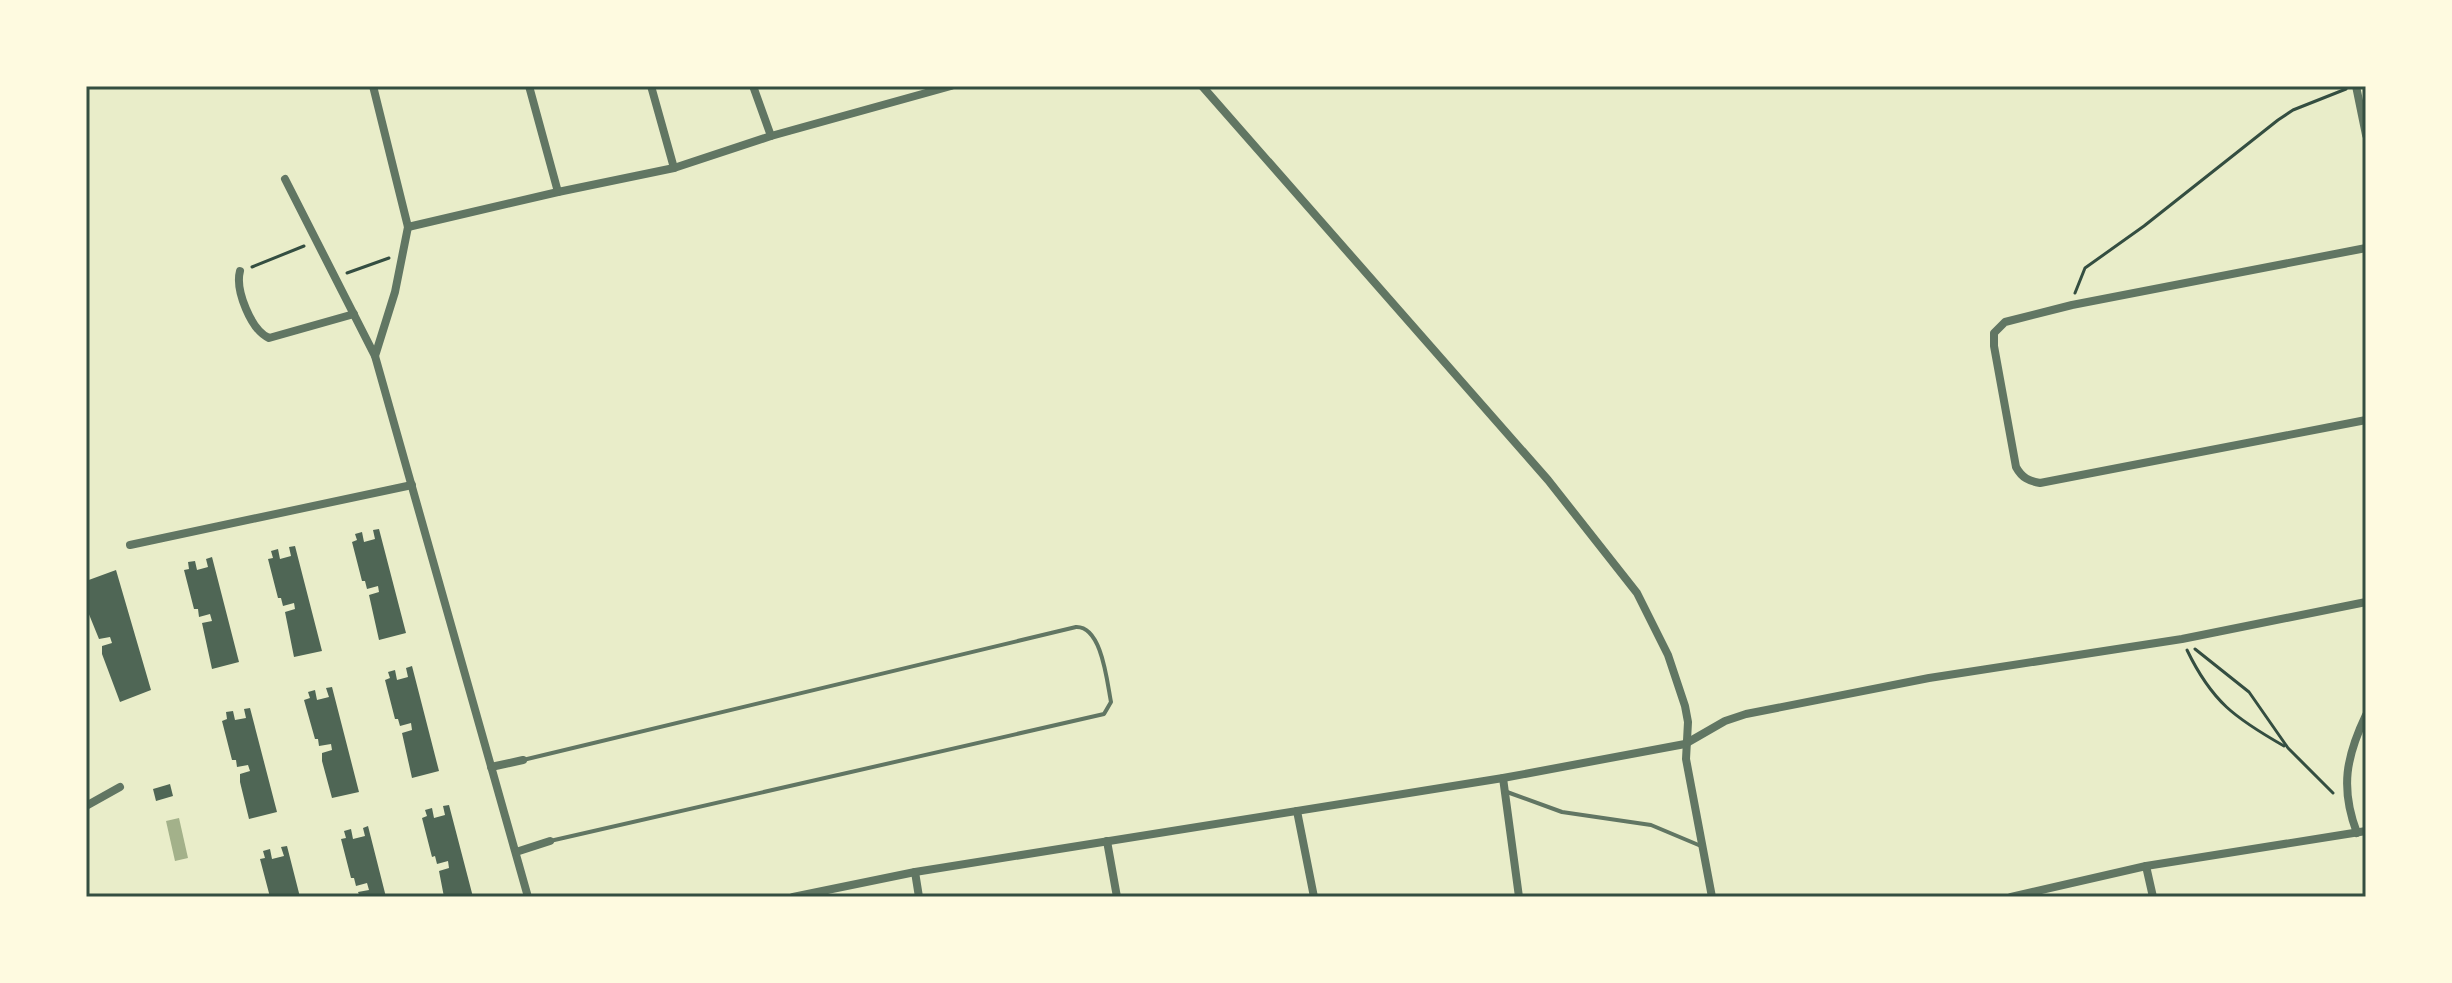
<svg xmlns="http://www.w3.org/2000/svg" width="2452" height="983" viewBox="0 0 2452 983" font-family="Karla,sans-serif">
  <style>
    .water { fill: #a3b18a }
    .building { fill: #4f6655 }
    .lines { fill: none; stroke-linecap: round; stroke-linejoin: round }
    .path { stroke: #344e41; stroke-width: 3 }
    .service { stroke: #617663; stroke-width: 4 }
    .minor { stroke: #617663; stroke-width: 8 }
    .neatline { fill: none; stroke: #344e41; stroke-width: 3 }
  </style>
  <rect width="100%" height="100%" fill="#e9edc9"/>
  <!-- water -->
  <polygon class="water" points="179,818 188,858 175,861 166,821"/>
  <!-- building -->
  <g class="building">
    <polygon points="379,529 406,633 379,640 369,595 379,592 378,586 367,589 365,581 362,581 352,542 357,540 355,534 362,532 364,542 375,539 373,530"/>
    <polygon points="295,546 322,651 294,657 285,612 295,609 294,603 283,606 281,598 278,598 268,559 273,558 271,551 278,549 280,559 291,556 289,547"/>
    <polygon points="212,557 239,662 212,669 202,623 212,621 210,614 199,617 198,609 194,609 184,570 189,569 188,562 195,561 197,570 208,567 206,559"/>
    <polygon points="116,570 151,690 120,702 102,654 102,646 112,643 110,637 99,639 86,607 86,581"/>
    <polygon points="412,666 439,771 412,778 402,733 412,730 411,723 400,726 398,719 395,719 385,680 390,678 388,672 395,670 397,680 408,677 406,668"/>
    <polygon points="332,687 359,792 332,798 322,761 322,753 332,750 331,744 319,746 318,739 315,739 304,700 310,698 308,692 315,690 317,700 329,697 326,688"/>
    <polygon points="250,708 277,812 249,819 240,782 240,774 250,771 248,765 237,767 236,760 232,760 222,721 227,719 226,712 233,711 235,720 246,718 244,709"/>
    <polygon points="170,784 173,796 156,801 153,789"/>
    <polygon points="449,805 473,897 444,897 439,871 449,868 448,861 437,864 435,856 432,857 422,818 427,816 425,810 432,808 434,818 445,815 443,806"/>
    <polygon points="368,826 386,897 360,897 358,892 369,890 367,883 356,886 354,878 351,878 341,839 346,838 344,831 351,829 353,839 365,836 363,828"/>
    <polygon points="287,846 300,897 270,897 260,859 265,858 263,851 270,849 272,859 284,856 281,847"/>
  </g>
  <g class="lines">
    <!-- path -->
    <g class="path">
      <polyline points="252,267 304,246"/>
      <polyline points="347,273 389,258"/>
      <polyline points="2075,293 2085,268 2144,226 2278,120 2293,110 2346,89"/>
      <polyline points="2195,649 2249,692 2288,748 2333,793"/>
      <path d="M2187 650C2212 702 2235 718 2284 746"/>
    </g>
    <!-- service -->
    <g class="service">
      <path d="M523 760 1076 627C1102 626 1107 682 1111 702L1104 714 550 841"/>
      <polyline points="1507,792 1562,812 1651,825 1701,846"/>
    </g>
    <!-- minor -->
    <g class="minor">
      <polyline points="373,86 408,227 395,292 375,356 528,897"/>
      <polyline points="529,86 558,192"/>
      <polyline points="651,86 674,168"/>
      <polyline points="753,86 771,136"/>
      <polyline points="1202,86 1548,480 1637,593 1668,655 1685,706 1688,722 1686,759 1712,897"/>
      <polyline points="2356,86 2366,135"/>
      <polyline points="285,179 375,356"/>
      <polyline points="408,227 558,192 674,168 771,136 951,86"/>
      <path d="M2366 248 2072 305 2005 322 1994 333V346L2016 467C2022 478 2029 481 2040 483L2366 420"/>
      <path d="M240 271C235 290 251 330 269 338L354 314"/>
      <polyline points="130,545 412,485"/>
      <polyline points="491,767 523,760"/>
      <polyline points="1503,778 1519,897"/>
      <polyline points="86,806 120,787"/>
      <polyline points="1297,811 1314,897"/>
      <path d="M2357 833C2340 788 2346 757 2366 715"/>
      <polyline points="1107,841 1117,897"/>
      <polyline points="516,852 550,841"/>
      <polyline points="2146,866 2153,897"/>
      <polyline points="915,872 919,897"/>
      <polyline points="793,897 915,872 1503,778 1685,744 1725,721 1746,714 1929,678 2182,639 2366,602"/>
      <polyline points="2011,897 2146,866 2366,831"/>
    </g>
  </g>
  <!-- border -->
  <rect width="2452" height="983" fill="none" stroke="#fefae0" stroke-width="176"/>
  <rect x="88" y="88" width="2276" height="807" class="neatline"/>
</svg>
